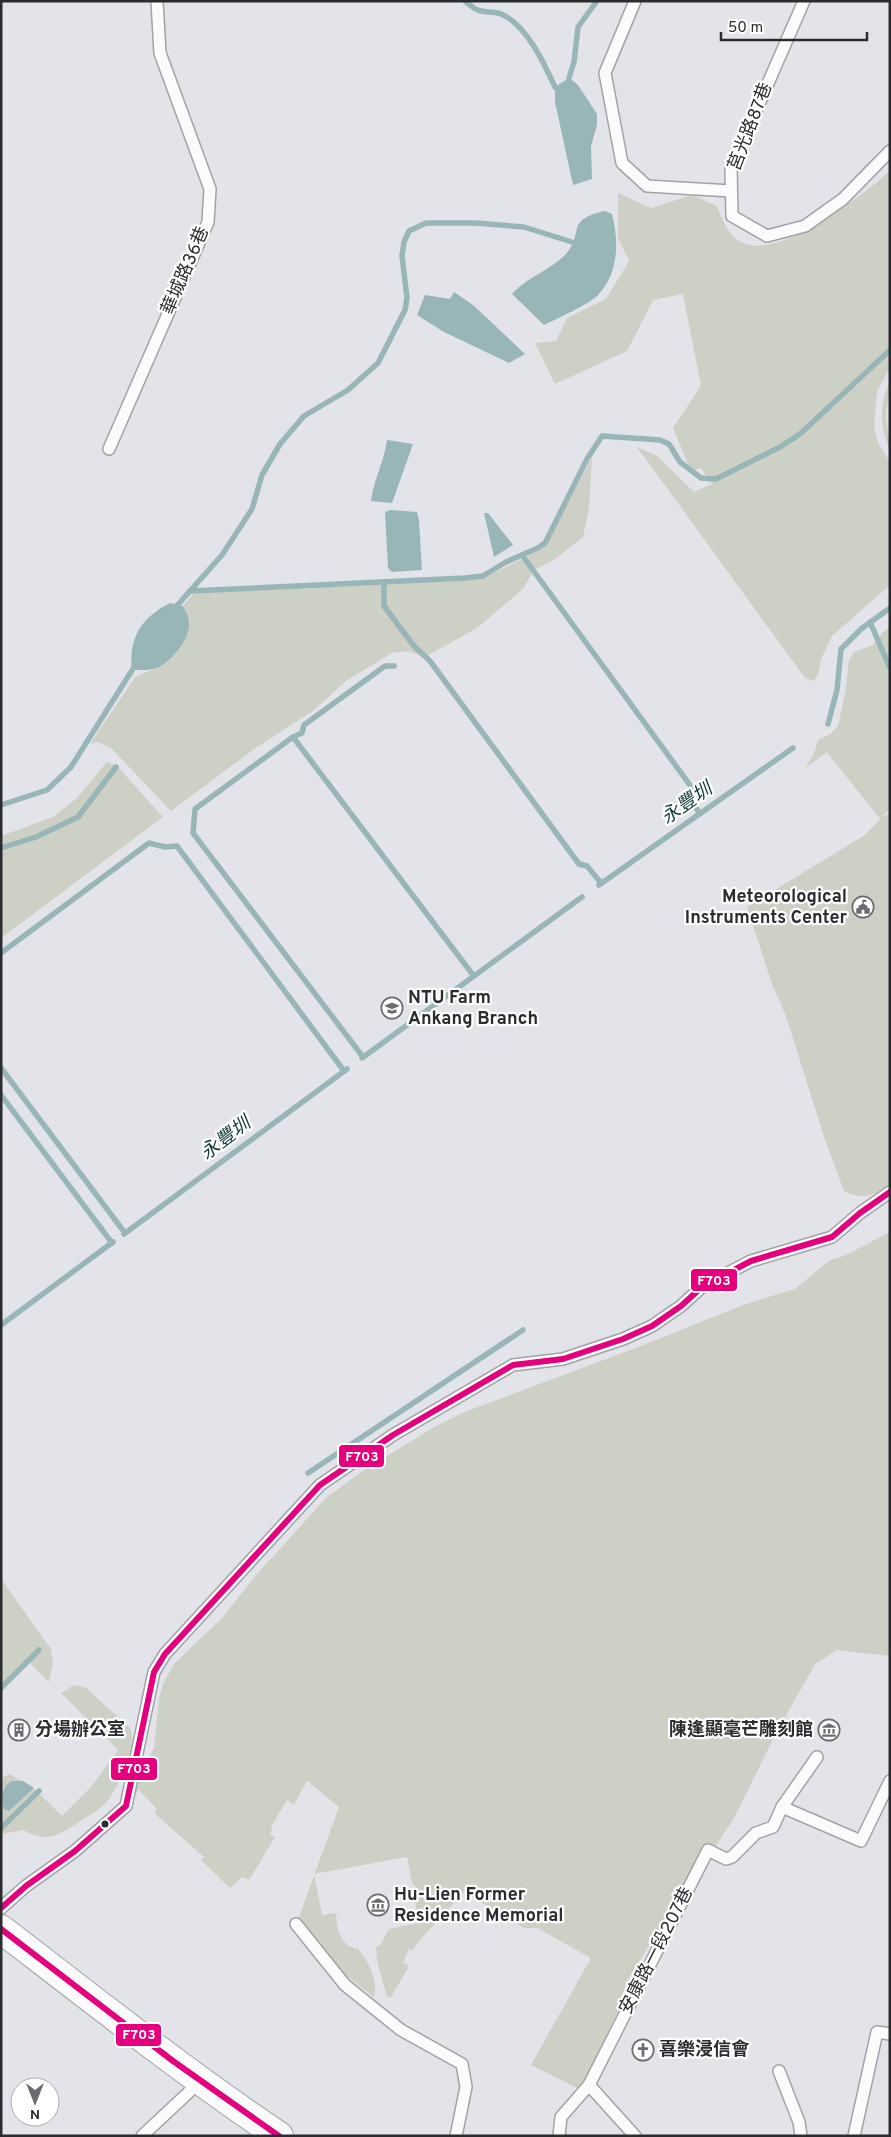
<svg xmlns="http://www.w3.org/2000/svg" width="891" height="2137" viewBox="0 0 891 2137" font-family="Overpass,'Noto Sans TC',sans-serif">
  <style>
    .green { fill: #cdd0c5 }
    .water { fill: #98b5b7 }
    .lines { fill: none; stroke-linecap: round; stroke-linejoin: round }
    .stream { stroke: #98b5b7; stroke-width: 5.5 }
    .lane-casing { stroke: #a2a3a6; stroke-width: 14 }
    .secondary-casing { stroke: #a2a3a6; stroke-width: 30 }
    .lane { stroke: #fbfbfc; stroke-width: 11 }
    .secondary { stroke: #fbfbfc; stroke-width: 28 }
    .bus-1-casing { stroke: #fff; stroke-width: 10 }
    .bus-1 { stroke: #e5007d; stroke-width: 6 }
    .bus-dot { fill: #2b2c30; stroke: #fff; stroke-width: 2 }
    .labels { text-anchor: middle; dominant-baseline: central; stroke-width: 4.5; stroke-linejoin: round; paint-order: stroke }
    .street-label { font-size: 18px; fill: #2b2c30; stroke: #fff }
    .poi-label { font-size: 18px; font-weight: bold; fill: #2b2c30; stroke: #fff; text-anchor: start }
    .water-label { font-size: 19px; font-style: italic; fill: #123a3b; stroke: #fff }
    .line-badge { stroke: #fff; stroke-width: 2 }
    .badge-label { font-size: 14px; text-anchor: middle; font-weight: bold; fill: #fff }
  </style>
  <rect width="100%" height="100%" fill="#e2e4e9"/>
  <!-- green -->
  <g class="green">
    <path d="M890 171V368L877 391 874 428 879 445 890 462V585L832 636 821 659 818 675 813 681 805 678 637 447 657 456 694 492 712 484 701 468 691 471 673 428 701 386 683 294 653 300 627 351 555 384 535 343 556 341 567 318 606 299 629 261 618 238V193L651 208 692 195 717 206C723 222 729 238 746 244 783 257 863 195 890 171Z"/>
    <path d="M890 382 886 416 890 449C880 430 879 401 890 382Z"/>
    <polygon points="592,457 589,508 583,537 554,560 534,570 523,589 477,628 425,657 408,651 392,653 346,681 313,711 257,747 171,811 112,749 97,742 90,744 135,677 158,667 169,659 190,622 183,606 194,593 482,579 544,548"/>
    <path d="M890 627V809L882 817 890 813V1184C871 1196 866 1201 844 1191L825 1140 786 1016 773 987 747 907 865 835 880 819 827 752 805 768 814 754 818 740 830 734 838 726 846 688 849 660 854 652 873 645 882 633Z"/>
    <polygon points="107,762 117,766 163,817 1,938 1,836 53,817 77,798"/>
    <path d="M890 1232V1656L837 1650 815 1664 774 1737 734 1818 715 1847 711 1845 626 1983 619 2009 581 2090 531 2065 591 1958 537 1928H524L464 1892 420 1940 413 1950 409 1949 403 1963 409 1966 391 1997H387L377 1961 376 1947 381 1944 389 1929 419 1923 414 1897 417 1889 412 1883 407 1857 314 1874 322 1915 336 1913C337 1928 340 1947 358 1949 369 1962 378 1981 374 1997L344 1974 299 1917 339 1807 307 1781 294 1805 287 1800 271 1827 272 1829 270 1834 275 1837 249 1880 242 1877 230 1888 201 1860 204 1857 154 1813 157 1809 139 1790 135 1794 132 1791 154 1748 159 1698 164 1682 174 1664 222 1618 257 1574 326 1498 361 1472 434 1427 462 1413 638 1347 746 1304 795 1289 830 1260 844 1256Z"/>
    <polygon points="1,1579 51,1649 53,1664 49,1682 29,1662 1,1690"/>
    <path d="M74 1685 86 1688 130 1728C138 1744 117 1790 106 1803 101 1809 61 1834 54 1836 44 1839 32 1835 24 1830L1 1834V1779L9 1774C32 1785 44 1798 62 1816L92 1786 118 1750 61 1693Z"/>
  </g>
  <!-- water -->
  <g class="water">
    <polygon points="569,78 578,85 597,114 597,125 591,146 592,179 573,185 555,102 555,87"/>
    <path d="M605 211 612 214C619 241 619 273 598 295 588 305 558 318 544 325L512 294C527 277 551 270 566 254 585 232 564 220 605 211Z"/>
    <polygon points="454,292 473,305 525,354 509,363 444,332 417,315 425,295 450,299"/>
    <path d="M387 440 413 444 392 503 371 501C374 479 384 462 387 440Z"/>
    <polygon points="390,510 417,512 419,521 422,570 392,572 388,568 385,512"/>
    <polygon points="484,513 488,513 513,545 494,557"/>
    <path d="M170 603 183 606C185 611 190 618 189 624 189 640 173 659 159 667 150 671 141 670 132 670 128 638 142 617 170 603Z"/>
    <path d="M11 1781H23L34 1788 9 1811 4 1809C0 1798 2 1788 11 1781Z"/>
  </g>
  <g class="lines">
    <!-- stream -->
    <g class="stream">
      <path d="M465 1C469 4 473 8 478 10 485 13 494 11 501 14 526 24 544 63 555 87"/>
      <polyline points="569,78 574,62 578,27 597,1"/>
      <polyline points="522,555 695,792 693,803 700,814"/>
      <polyline points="384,582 384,606 414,646 430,661 579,864 587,866 601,883"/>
      <polyline points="190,591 465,578 483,576 506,562 538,548 545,543 587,459 602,436 660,440 669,444 680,462 701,478 716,479 780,447 800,434 890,350"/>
      <polyline points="174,609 222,555 252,509 262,475 280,444 304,416 348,390 378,363 405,310 407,298 402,256 404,242 409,231 426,223 475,223 524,227 572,242"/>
      <polyline points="870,622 890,668"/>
      <polyline points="828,724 837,690 841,649 861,629 890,608"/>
      <polyline points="293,737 302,733 304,725 385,666 394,666"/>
      <polyline points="1,805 47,790 71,767 136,664"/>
      <polyline points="1,848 36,837 78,817 116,767"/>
      <polyline points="599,885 793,748"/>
      <polyline points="1,953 149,843 165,847 177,846 344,1071"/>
      <polyline points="363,1057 193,833 195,809 293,737 473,975"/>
      <polyline points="362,1058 582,897"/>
      <polyline points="1,1068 125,1233"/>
      <polyline points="1,1095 112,1243"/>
      <polyline points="124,1234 347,1069"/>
      <polyline points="1,1325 113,1242"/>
      <polyline points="308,1473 523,1330"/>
      <polyline points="1,1688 39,1650"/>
      <polyline points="1,1828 39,1791"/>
    </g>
    <!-- lane casing -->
    <g class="lane-casing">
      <g id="lane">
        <polyline points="635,1 605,73 622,163 647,186 731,191"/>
        <polyline points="804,1 731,168 732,216 767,236 805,226 843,199 890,151"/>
        <polyline points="109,449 208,222 210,189 160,53 157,1"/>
        <polyline points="782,1807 861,1841 890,1781"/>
        <polyline points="1,1908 26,1886 75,1851 126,1806 154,1672 165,1654 320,1485 393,1435 513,1365 563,1359 623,1339 652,1326 681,1306 703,1286 751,1261 832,1237 860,1213 890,1192"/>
        <polyline points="296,1924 345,1985 401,2030 462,2064 466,2087 456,2136"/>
        <polyline points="779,2071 799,2122 801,2136"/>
        <polyline points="589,2085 635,2136"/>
        <polyline points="142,2136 189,2092"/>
        <polyline points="559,2136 561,2117 589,2085 708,1850 726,1859 732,1857 756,1833 773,1827 782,1807 817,1757"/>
        <polyline points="854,2136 877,2032 890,2034"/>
      </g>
    </g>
    <!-- secondary casing -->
    <g class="secondary-casing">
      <path id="secondary" d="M1 1929C93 2000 183 2071 279 2136"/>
    </g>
    <!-- lane -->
    <use href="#lane" class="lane"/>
    <!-- secondary -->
    <use href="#secondary" class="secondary"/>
    <!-- bus-1 casing -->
    <g class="bus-1-casing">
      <g id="bus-1">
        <polyline points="1,1908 26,1886 75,1851 126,1806 154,1672 165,1654 320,1485 393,1435 513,1365 563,1359 623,1339 652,1326 681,1306 703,1286 751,1261 832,1237 860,1213 890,1192"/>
        <polyline points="1,1929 173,2061 279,2136"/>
      </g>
    </g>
    <!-- bus-1 -->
    <use href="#bus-1" class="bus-1"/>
  </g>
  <!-- icons -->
  <defs>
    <g id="civic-ring" transform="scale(1.125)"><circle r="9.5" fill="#fff" stroke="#6b6c71" stroke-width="1.5"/><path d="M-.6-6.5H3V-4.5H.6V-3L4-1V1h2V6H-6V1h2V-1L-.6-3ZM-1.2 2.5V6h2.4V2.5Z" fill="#6b6c71"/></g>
    <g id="university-ring" transform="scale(1.125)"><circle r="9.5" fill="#fff" stroke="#6b6c71" stroke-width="1.5"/><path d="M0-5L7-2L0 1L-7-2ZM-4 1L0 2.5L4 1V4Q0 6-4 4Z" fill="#6b6c71"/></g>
    <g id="building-ring" transform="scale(1.125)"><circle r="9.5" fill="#fff" stroke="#6b6c71" stroke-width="1.5"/><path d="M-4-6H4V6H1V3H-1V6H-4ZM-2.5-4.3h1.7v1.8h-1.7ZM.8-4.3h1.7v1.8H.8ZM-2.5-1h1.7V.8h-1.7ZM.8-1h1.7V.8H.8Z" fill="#6b6c71"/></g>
    <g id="museum-ring" transform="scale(1.125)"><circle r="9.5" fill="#fff" stroke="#6b6c71" stroke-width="1.5"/><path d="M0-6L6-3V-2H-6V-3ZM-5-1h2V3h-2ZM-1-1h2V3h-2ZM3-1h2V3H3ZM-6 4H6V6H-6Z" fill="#6b6c71"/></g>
    <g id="church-ring" transform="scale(1.125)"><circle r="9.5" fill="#fff" stroke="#6b6c71" stroke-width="1.5"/><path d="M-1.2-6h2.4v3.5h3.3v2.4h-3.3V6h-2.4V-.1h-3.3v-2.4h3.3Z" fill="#6b6c71"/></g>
  </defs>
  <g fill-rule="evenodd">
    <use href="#civic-ring" x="863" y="907"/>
    <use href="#university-ring" x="392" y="1008"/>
    <use href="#building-ring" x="19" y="1730"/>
    <use href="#museum-ring" x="829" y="1730"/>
    <use href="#museum-ring" x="378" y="1905"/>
    <use href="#church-ring" x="643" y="2050"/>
  </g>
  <!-- markers -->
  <circle class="bus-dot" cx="105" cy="1824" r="4.5"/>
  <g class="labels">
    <!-- street labels -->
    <g class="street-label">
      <text transform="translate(751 127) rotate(-69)">莒光路87巷</text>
      <text transform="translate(186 271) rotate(-67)">華城路36巷</text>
      <text transform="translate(657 1951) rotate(-63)">安康路一段207巷</text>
    </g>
    <!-- poi labels -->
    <g class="poi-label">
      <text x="847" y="897" text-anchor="end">Meteorological<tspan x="847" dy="21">Instruments Center</tspan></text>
      <text x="408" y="998">NTU Farm<tspan x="408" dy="21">Ankang Branch</tspan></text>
      <text x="35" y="1730">分場辦公室</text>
      <text x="813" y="1730" text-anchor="end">陳逢顯毫芒雕刻館</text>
      <text x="394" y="1895">Hu-Lien Former<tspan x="394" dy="21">Residence Memorial</tspan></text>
      <text x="659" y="2050">喜樂浸信會</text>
    </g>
    <!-- water labels -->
    <g class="water-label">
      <text transform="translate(687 804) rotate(-35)">永豐圳</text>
      <text transform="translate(226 1139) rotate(-37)">永豐圳</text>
    </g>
  </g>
  <g class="line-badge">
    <rect x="690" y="1268" width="48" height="24" rx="5" fill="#e5007d"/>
    <rect x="338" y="1444" width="47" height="24" rx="5" fill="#e5007d"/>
    <rect x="110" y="1757" width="48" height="24" rx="5" fill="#e5007d"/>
    <rect x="115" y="2023" width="47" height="24" rx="5" fill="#e5007d"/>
  </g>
  <g class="badge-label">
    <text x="714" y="1285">F703</text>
    <text x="362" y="1461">F703</text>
    <text x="134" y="1773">F703</text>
    <text x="139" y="2039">F703</text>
  </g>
  <!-- border -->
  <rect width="891" height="2137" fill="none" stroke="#2b2c30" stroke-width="5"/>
  <!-- north arrow -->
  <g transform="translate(35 2102) rotate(180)"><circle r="24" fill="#ffffff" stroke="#aaabac"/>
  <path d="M0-4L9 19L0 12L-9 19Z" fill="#6b6c71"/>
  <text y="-8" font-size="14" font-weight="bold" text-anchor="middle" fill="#2b2c30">N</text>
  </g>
  <!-- scale -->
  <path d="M721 32v8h146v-8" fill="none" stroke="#2b2c30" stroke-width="2.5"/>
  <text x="728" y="32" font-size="15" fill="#2b2c30" stroke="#ffffff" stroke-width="4" paint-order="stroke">50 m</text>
</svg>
